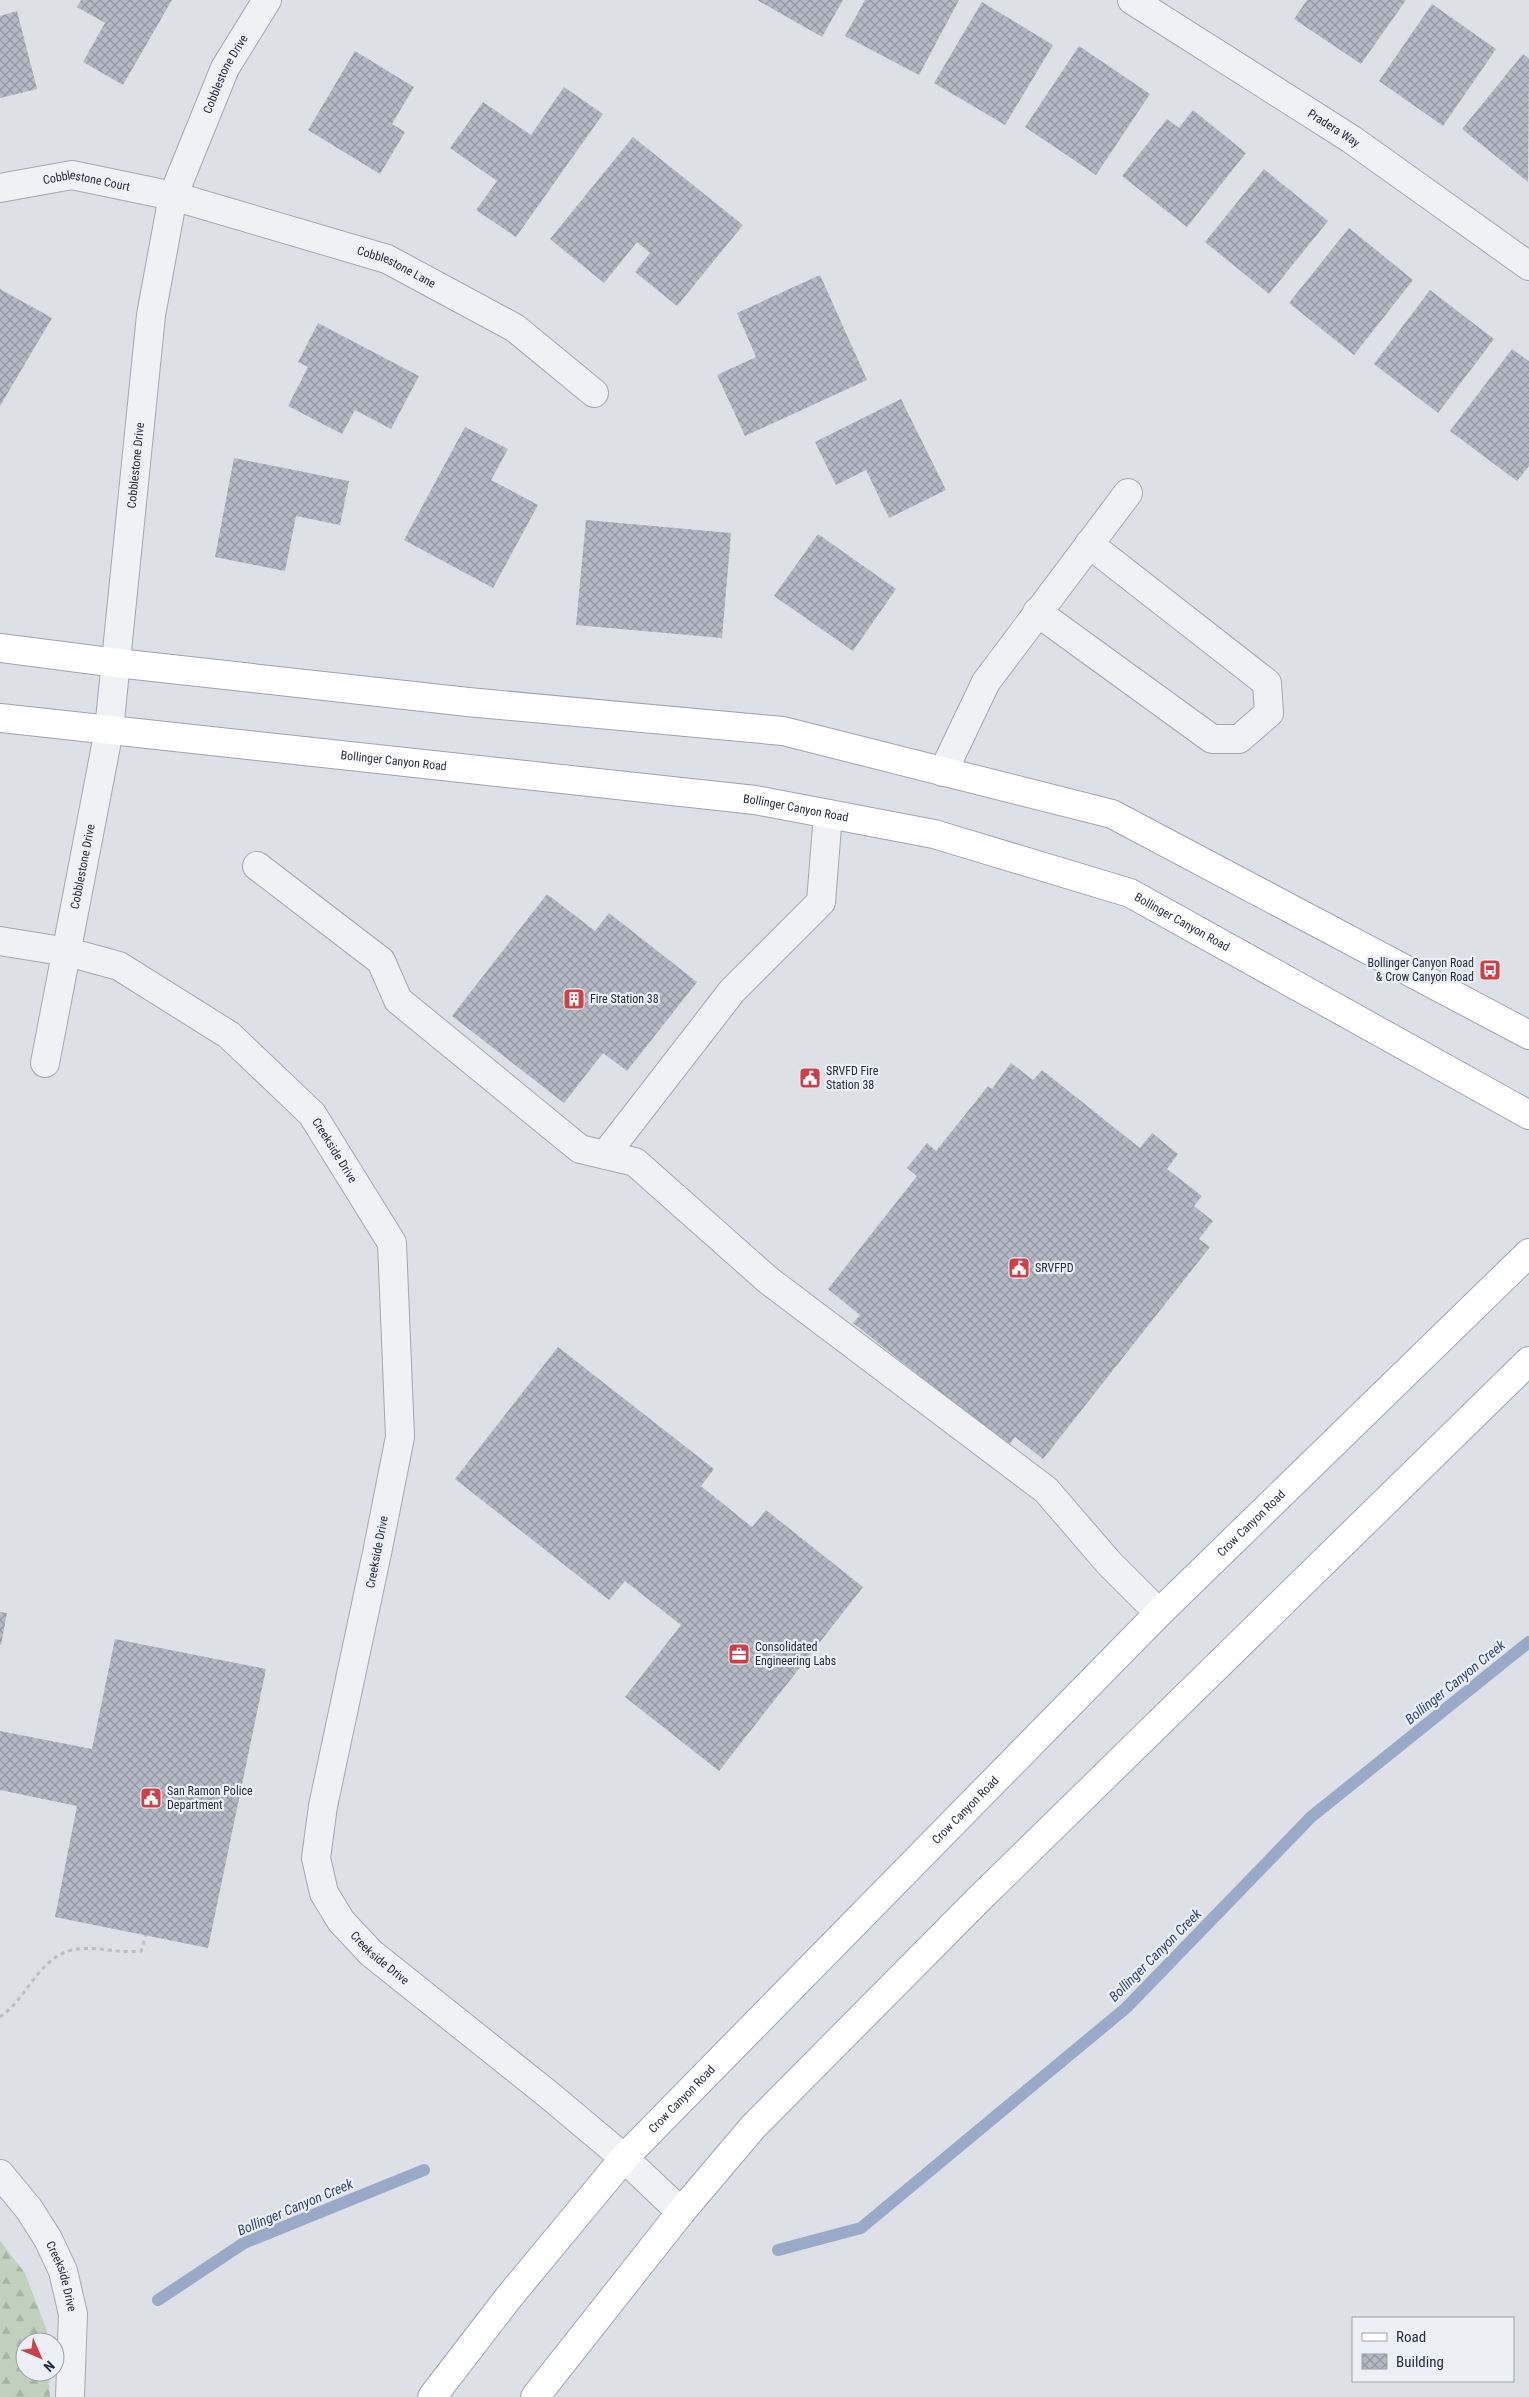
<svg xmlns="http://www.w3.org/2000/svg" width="1529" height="2397" viewBox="0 0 1529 2397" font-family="'Roboto Condensed',sans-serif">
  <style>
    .forest { fill: url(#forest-firs) }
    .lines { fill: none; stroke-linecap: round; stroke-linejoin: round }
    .stream { stroke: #98aac8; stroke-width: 12 }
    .building { fill: url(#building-cross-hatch) }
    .minor-casing { stroke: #a3a7b1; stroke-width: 30 }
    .major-casing { stroke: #9ca3b3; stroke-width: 30 }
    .path { stroke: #bcbec5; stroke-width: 3; stroke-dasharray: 4 4; stroke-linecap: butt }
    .minor { stroke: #f0f1f5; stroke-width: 28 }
    .major { stroke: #fff; stroke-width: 28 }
    .labels { text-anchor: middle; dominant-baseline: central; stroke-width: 4.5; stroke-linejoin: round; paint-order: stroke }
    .street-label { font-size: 12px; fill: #272d3e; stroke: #eceff5 }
    .poi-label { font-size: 12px; fill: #272d3e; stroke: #eceff5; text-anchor: start }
    .water-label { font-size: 14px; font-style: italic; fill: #314772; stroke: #eceff5 }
  </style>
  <defs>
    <pattern id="forest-firs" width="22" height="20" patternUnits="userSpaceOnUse" patternTransform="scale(1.25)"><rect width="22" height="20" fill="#c1d1be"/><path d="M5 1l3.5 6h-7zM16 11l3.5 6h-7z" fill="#a6b4a4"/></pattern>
    <pattern id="building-cross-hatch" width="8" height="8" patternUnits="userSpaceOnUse" patternTransform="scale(1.25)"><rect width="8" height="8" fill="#b4b9c4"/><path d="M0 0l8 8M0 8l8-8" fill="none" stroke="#9297a1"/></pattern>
  </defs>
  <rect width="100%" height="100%" fill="#dde0e7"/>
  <!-- forest -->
  <polygon class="forest" points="0,2241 25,2273 47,2331 47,2342 25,2342 25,2372 48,2372 50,2397 0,2397"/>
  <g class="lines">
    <!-- stream -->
    <g class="stream">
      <polyline points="778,2250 861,2228 1126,2008 1311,1817 1529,1642"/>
      <polyline points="158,2300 244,2243 424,2170"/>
    </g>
  </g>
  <!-- building -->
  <g class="building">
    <polygon points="81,0 172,0 123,85 83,62 105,23 77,7"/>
    <polygon points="757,0 843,0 822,37"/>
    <polygon points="865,0 959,0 919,75 845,36"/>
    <polygon points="1307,0 1406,0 1361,64 1294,19"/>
    <polygon points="982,2 1053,45 1005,125 934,83"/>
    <polygon points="1432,4 1496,49 1443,126 1379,81"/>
    <polygon points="17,11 37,89 0,98 0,16"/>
    <polygon points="1079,46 1150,94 1096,175 1025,127"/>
    <polygon points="355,51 414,87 392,124 405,132 380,174 308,130"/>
    <polygon points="1523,54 1529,59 1528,182 1462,129"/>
    <polygon points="564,87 603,114 516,237 476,210 497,181 450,148 483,102 531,135"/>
    <polygon points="1193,110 1246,153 1187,227 1122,176 1167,119 1179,128"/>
    <polygon points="633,137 743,225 677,306 635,272 650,253 637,242 604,283 550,239"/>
    <polygon points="1264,169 1328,221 1269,294 1205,242"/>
    <polygon points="1349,228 1413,280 1354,355 1289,303"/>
    <polygon points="820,275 867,380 745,436 717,375 756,357 737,313"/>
    <polygon points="0,289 52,318 0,406"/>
    <polygon points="1430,290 1494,339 1438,413 1374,364"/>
    <polygon points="318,323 419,376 391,429 355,410 342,434 288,406 308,367 298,362"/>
    <polygon points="1512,349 1529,361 1529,466 1517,481 1450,431"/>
    <polygon points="901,399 946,490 889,518 866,470 836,485 815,442"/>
    <polygon points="465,427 508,449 491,480 538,505 493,588 404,540"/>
    <polygon points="234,458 349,481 340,525 296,516 285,571 215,557"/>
    <polygon points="586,520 731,533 722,638 576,625"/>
    <polygon points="818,534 896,589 853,651 774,596"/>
    <polygon points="547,894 595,931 609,913 697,982 627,1071 603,1053 564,1103 452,1016"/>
    <polygon points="1011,1063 1033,1080 1042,1070 1140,1148 1152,1133 1178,1154 1167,1169 1202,1196 1194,1206 1213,1221 1199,1239 1210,1247 1043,1459 1015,1437 1008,1446 853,1323 860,1315 828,1289 917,1176 907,1168 927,1143 936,1151 988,1086 992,1089"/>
    <polygon points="558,1347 714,1469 701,1486 752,1527 766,1510 863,1587 719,1771 625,1697 681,1625 625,1581 609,1600 455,1479"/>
    <polygon points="0,1612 7,1613 1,1645 0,1645"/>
    <polygon points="115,1639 266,1669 208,1948 55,1917 77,1806 0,1790 0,1731 92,1749"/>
  </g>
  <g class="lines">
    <!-- minor casing -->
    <g class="minor-casing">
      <g id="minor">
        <path id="s1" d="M1132 0 1351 139 1529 266"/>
        <path id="s2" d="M0 188 72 175 173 196 387 259 515 328 594 393"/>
        <polyline points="1037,612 1212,739 1239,739 1269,713 1267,683 1089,544"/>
        <polyline points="943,772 986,682 1128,493"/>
        <polyline points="257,866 381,961 398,1000 580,1149 635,1162 768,1280 1046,1490 1109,1563 1159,1613"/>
        <path id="s3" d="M0 941 68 952 119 966 229 1035 312 1114 392 1243 400 1437 377 1553 323 1806 316 1858 324 1893 341 1921 371 1953 549 2095 624 2158 681 2212"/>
        <path id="s4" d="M45 1063 109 730 151 315 173 196 225 68 267 0"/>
        <polyline points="605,1155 732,991 821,902 828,814"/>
        <path id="s5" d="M0 2174 29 2209 48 2239 63 2271 73 2314 70 2397"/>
      </g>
    </g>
    <!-- major casing -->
    <g class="major-casing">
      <g id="major">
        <polyline points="0,648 117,663 468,702 783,731 1112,814 1529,1035"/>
        <path id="s6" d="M0 718 755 800 934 834 1130 893 1529 1115"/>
        <path id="s7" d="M432 2397 509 2297 624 2158 1159 1613 1529 1253"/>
        <polyline points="535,2397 681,2212 753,2127 977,1901 1529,1361"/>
      </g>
    </g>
    <!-- path -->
    <path class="path" d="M0 2017C27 1999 38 1958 72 1950 95 1945 118 1954 141 1951L146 1935"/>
    <!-- minor -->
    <use href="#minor" class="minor"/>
    <!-- major -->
    <use href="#major" class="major"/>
  </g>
  <!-- icons -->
  <defs>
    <g id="bus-square" transform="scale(1.125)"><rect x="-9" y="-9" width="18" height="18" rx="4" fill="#ce4048" stroke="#eceff5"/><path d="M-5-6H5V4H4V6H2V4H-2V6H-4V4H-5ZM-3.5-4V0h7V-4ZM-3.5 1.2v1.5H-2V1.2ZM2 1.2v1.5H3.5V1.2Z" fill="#fff"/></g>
    <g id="building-square" transform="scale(1.125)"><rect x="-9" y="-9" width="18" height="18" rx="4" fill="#ce4048" stroke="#eceff5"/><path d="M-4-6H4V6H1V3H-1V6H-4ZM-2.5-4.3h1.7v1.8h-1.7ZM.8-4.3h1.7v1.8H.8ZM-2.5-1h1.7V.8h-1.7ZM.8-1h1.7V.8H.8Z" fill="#fff"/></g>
    <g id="civic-square" transform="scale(1.125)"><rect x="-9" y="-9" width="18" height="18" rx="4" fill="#ce4048" stroke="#eceff5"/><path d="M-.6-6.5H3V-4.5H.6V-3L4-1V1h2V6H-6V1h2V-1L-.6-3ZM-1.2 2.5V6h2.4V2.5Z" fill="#fff"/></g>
    <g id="office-square" transform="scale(1.125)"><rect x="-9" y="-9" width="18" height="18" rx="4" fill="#ce4048" stroke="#eceff5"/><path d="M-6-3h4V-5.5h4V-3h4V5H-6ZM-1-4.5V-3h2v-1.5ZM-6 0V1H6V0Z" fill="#fff"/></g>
  </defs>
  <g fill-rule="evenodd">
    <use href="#bus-square" x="1490" y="970"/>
    <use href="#building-square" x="574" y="999"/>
    <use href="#civic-square" x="810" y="1078"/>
    <use href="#civic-square" x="1019" y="1268"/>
    <use href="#office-square" x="739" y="1654"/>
    <use href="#civic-square" x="151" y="1798"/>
  </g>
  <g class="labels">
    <!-- street labels -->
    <g class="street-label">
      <text stroke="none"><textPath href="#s4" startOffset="1010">Cobblestone Drive</textPath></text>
      <text stroke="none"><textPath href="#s1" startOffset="239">Pradera Way</textPath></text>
      <text stroke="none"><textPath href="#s2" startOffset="88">Cobblestone Court</textPath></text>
      <text stroke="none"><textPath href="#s2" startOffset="411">Cobblestone Lane</textPath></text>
      <text stroke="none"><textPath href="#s4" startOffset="605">Cobblestone Drive</textPath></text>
      <text stroke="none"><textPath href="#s6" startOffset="396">Bollinger Canyon Road</textPath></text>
      <text stroke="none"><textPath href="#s6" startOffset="801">Bollinger Canyon Road</textPath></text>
      <text stroke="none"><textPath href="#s4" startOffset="200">Cobblestone Drive</textPath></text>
      <text stroke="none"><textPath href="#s6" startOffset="1206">Bollinger Canyon Road</textPath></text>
      <text stroke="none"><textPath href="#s3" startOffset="409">Creekside Drive</textPath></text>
      <text stroke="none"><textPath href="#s7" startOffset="1199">Crow Canyon Road</textPath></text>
      <text transform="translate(377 1552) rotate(-79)">Creekside Drive</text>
      <text stroke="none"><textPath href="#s7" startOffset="794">Crow Canyon Road</textPath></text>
      <text stroke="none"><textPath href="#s3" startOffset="1264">Creekside Drive</textPath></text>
      <text stroke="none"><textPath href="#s7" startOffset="389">Crow Canyon Road</textPath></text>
      <text stroke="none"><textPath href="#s5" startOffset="121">Creekside Drive</textPath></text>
    </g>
    <!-- poi labels -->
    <g class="poi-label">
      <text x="1474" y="963" text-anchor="end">Bollinger Canyon Road<tspan x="1474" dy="14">&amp; Crow Canyon Road</tspan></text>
      <text x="590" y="999">Fire Station 38</text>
      <text x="826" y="1071">SRVFD Fire<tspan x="826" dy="14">Station 38</tspan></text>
      <text x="1035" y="1268">SRVFPD</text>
      <text x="755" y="1647">Consolidated<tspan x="755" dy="14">Engineering Labs</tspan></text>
      <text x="167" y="1791">San Ramon Police<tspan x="167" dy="14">Department</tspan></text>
    </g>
    <!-- water labels -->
    <g class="water-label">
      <text transform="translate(1455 1682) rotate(-39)">Bollinger Canyon Creek</text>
      <text transform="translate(1155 1955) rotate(-45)">Bollinger Canyon Creek</text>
      <text transform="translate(295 2207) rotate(-23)">Bollinger Canyon Creek</text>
    </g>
  </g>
  <!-- legend -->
  <rect x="1352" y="2317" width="162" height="65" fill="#eceff5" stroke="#9da1ac"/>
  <rect x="1362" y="2333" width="25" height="8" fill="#ffffff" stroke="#9da1ac"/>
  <text x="1396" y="2342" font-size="15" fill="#272d3e">Road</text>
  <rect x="1362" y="2354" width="25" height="15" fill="url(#building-cross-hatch)" stroke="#9da1ac"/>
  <text x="1396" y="2367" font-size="15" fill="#272d3e">Building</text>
  <!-- north arrow -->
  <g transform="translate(40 2357) rotate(135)"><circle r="24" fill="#eceff5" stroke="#9da1ac"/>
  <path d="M0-4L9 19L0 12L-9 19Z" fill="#ce4048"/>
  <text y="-8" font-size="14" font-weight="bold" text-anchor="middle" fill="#272d3e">N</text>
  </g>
</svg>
